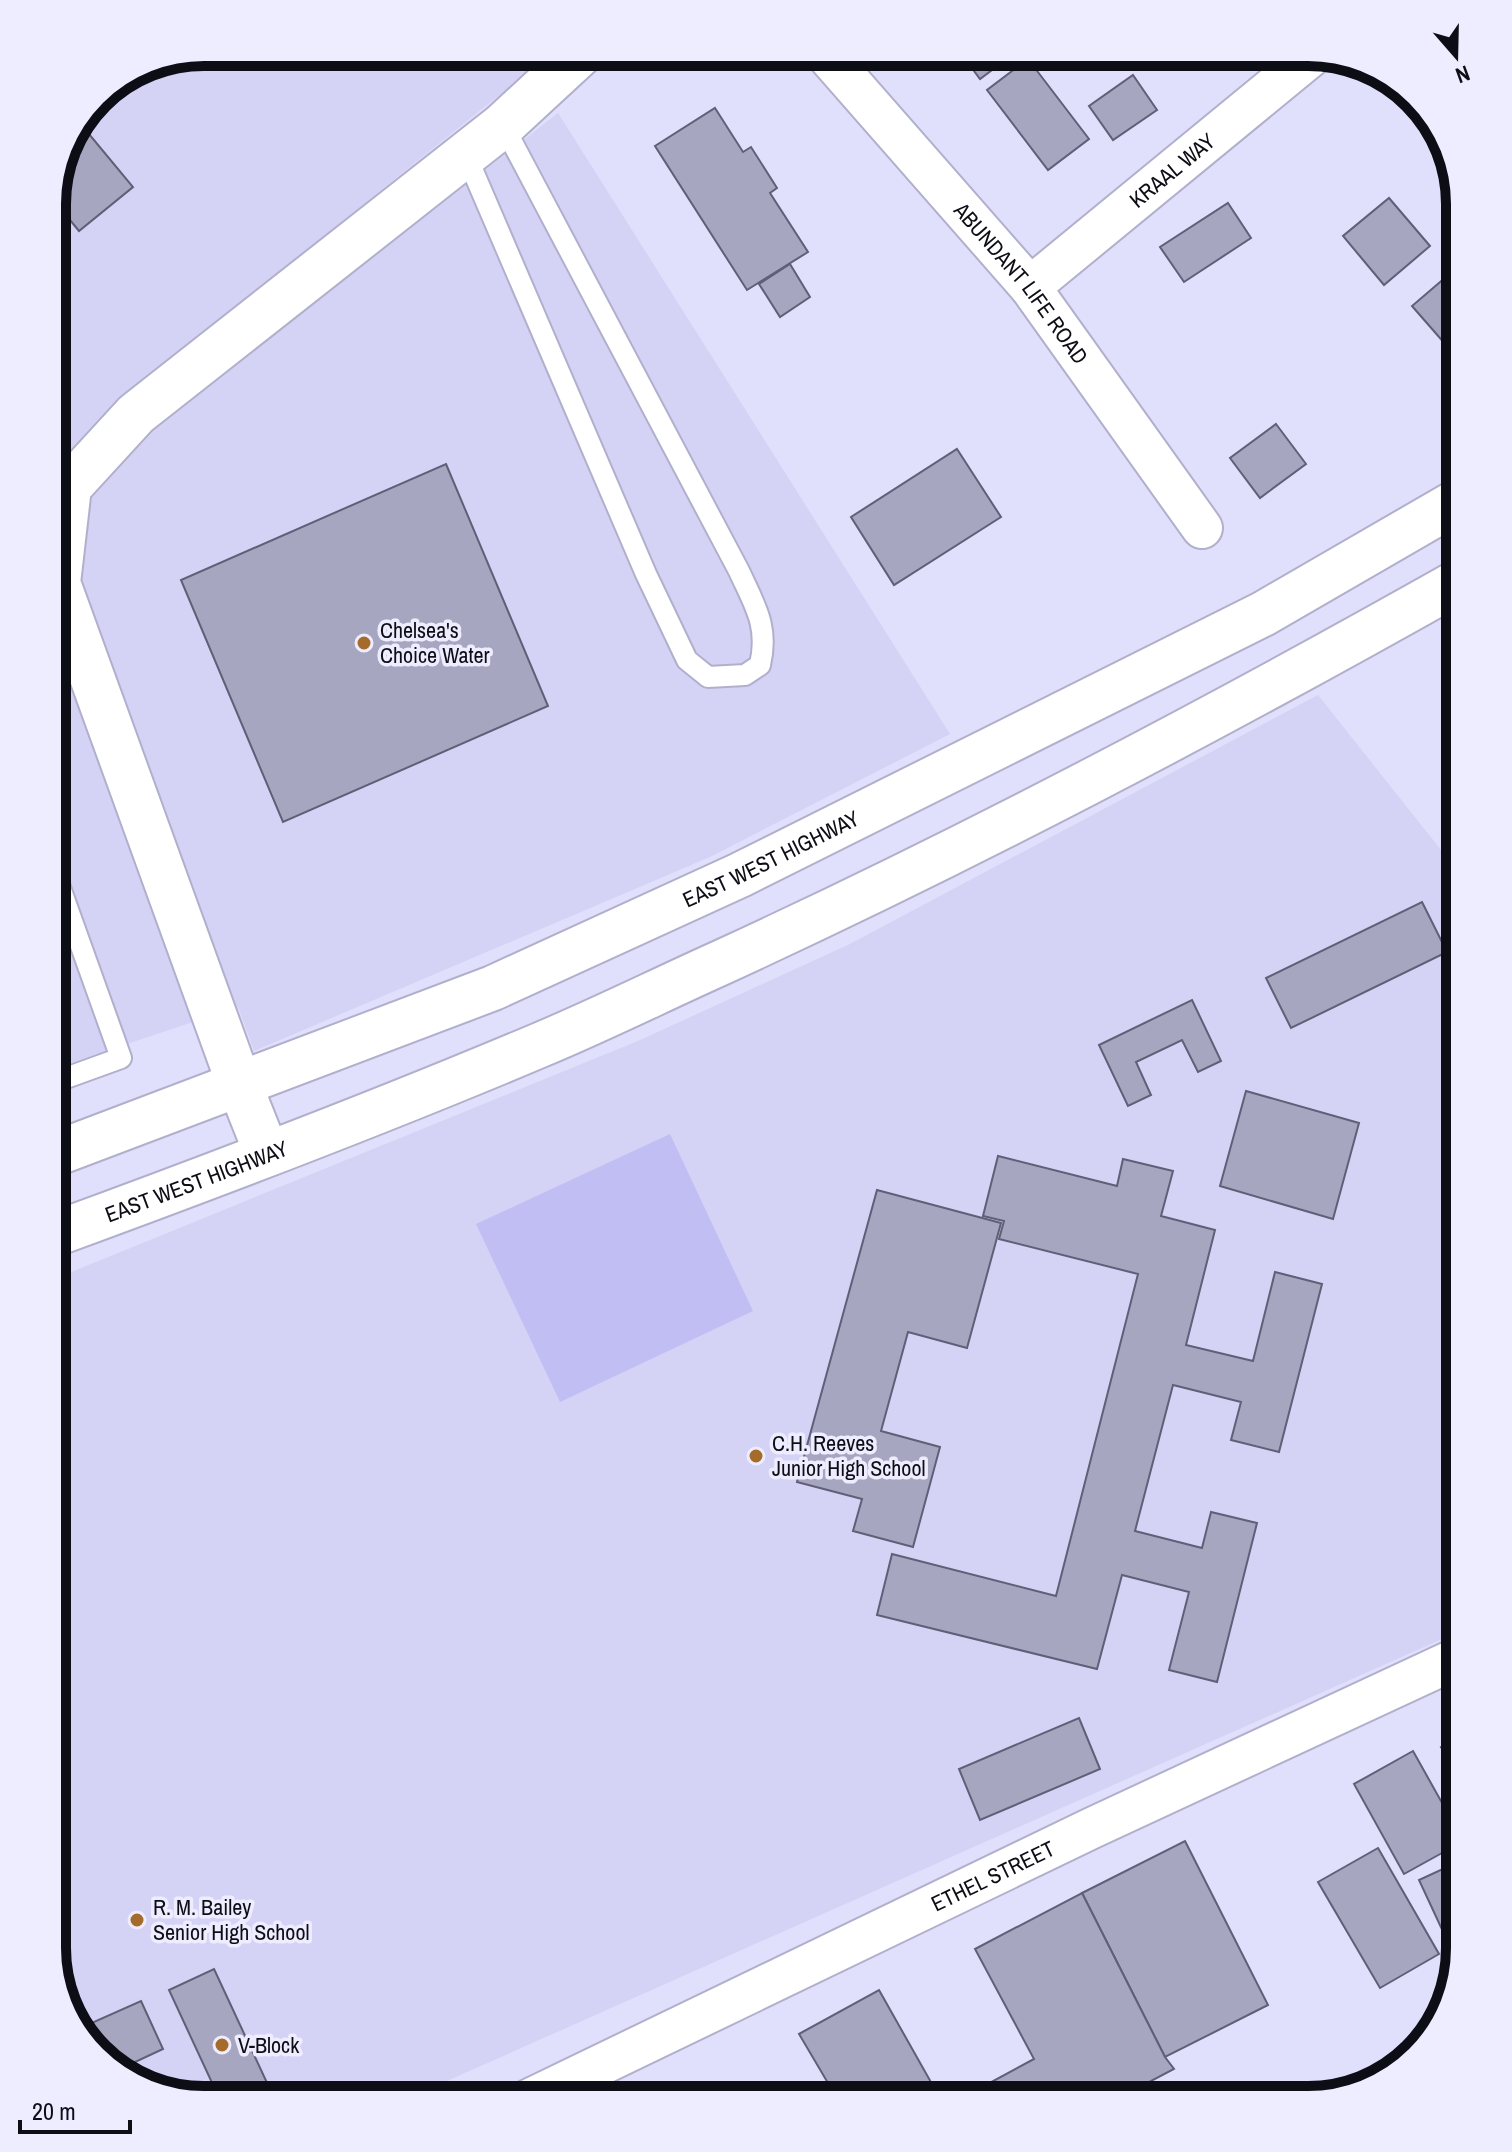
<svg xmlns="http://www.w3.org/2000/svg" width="1512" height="2152" viewBox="0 0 1512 2152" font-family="'Archivo Narrow',sans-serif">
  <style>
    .built { fill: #d4d2f5 }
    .green { fill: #c1bef4 }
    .building { fill: #a7a6c1; stroke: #605f77; stroke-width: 2 }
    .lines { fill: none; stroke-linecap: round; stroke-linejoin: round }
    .service-casing { stroke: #b1b0cc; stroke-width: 24 }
    .minor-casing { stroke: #b1b0cc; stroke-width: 44 }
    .tertiary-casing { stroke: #b1b0cc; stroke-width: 48 }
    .trunk-casing { stroke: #b1b0cc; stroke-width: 48 }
    .service { stroke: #fff; stroke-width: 20 }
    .minor { stroke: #fff; stroke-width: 40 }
    .tertiary { stroke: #fff; stroke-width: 44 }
    .trunk { stroke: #fff; stroke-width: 44 }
    .poi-dot { fill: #a46b2a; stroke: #eeedff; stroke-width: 3 }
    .labels { text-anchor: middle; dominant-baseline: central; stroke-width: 7; stroke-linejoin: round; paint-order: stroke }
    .street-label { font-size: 22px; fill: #0d0d16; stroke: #eeedff }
    .poi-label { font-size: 22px; fill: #0d0d16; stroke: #eeedff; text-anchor: start }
    .rim { fill: none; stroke: #0d0d16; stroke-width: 10 }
  </style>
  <rect width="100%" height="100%" fill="#e0dffc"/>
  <!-- built -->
  <g class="built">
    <polygon points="204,52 553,52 127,394 153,429 558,113 950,734 710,857 254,1051 238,1007 52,1069 52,194 67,137 103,90"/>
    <polygon points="1318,695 1460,874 1460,1631 404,2100 195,2100 128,2079 73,2024 52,1948 52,1280 638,1041 850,944"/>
  </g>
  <!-- green -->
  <polygon class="green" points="670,1134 753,1311 560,1402 476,1224"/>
  <!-- building -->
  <g class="building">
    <polygon points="960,52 1016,52 980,79"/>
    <polygon points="1028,59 1089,139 1048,170 987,90"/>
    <polygon points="1133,75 1157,110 1113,140 1089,106"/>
    <polygon points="715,108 743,152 751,147 777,188 770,193 808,252 747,290 655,146"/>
    <polygon points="79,122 133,187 79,231 52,198 52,194 67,137"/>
    <polygon points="1389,198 1430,246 1384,285 1343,236"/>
    <polygon points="1228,203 1251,238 1184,282 1160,247"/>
    <polygon points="790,264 810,297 780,317 759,284"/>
    <polygon points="1460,265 1460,361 1412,306"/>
    <polygon points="1276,424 1306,464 1260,498 1230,458"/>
    <polygon points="957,449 1001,517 894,585 851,517"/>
    <polygon points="446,464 548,706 283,822 181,580"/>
    <polygon points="1422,902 1447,952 1291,1028 1266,978"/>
    <polygon points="1192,1000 1221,1061 1198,1072 1182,1040 1136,1062 1151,1095 1128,1106 1099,1045"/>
    <polygon points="1246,1091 1359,1123 1333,1219 1220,1186"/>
    <polygon points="998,1156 1117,1186 1123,1159 1173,1171 1161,1216 1215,1230 1186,1345 1253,1361 1275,1272 1322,1284 1279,1452 1231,1440 1241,1402 1173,1385 1135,1531 1202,1548 1211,1512 1257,1523 1217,1682 1169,1670 1189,1592 1122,1575 1097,1669 877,1615 892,1554 1056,1596 1138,1274 999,1239 1004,1221 983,1216"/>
    <polygon points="877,1190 1001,1223 967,1348 908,1332 881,1431 940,1447 913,1547 853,1531 862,1499 797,1482"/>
    <polygon points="1079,1718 1100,1769 980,1820 959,1769"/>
    <polygon points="1460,1736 1460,1779 1441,1747"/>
    <polygon points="1413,1751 1460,1835 1460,1843 1404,1874 1354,1784"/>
    <polygon points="1185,1841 1268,2005 1165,2057 1082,1893"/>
    <polygon points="1378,1848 1439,1954 1380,1988 1318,1882"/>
    <polygon points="1460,1861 1460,1948 1452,1951 1419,1880"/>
    <polygon points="1082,1893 1165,2057 1174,2069 1115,2100 991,2100 984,2086 1034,2059 975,1949"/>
    <polygon points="214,1969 275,2100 220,2100 169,1990"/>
    <polygon points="879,1990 941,2100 838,2100 799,2034"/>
    <polygon points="141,2001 163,2049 118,2070 78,2029"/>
  </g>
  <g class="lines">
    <!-- service casing -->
    <g class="service-casing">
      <g id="service">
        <path d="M466 155 646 574 687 660 708 677 745 675 760 665C769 626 755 606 739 571L503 125"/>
        <polyline points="52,1083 121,1058 52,865"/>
      </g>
    </g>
    <!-- minor casing -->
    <g class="minor-casing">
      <g id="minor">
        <path id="s1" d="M824 52 1030 287 1202 528"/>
        <path id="s2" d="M1030 287 1316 52"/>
        <path id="s3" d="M528 2100 1092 1828 1460 1657"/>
      </g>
    </g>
    <!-- tertiary casing -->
    <g class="tertiary-casing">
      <polyline id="tertiary" points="267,1154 240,1086 58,583 69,487 136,414 503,125 582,52"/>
    </g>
    <!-- trunk casing -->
    <g class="trunk-casing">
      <g id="trunk">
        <path id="s4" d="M52 1155 493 988 740 875 1263 614 1460 500"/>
        <path id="s5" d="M52 1235C216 1175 379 1113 540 1045 600 1020 658 991 718 964 971 848 1217 718 1460 581"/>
      </g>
    </g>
    <!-- service -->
    <use href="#service" class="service"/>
    <!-- minor -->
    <use href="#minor" class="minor"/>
    <!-- tertiary -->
    <use href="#tertiary" class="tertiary"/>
    <!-- trunk -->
    <use href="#trunk" class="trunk"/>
  </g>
  <!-- markers -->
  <g class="poi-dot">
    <circle cx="364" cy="643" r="8"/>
    <circle cx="756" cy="1456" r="8"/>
    <circle cx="137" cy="1920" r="8"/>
    <circle cx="222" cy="2045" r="8"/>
  </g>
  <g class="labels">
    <!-- street labels -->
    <g class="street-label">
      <text stroke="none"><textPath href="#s2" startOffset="184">KRAAL WAY</textPath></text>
      <text stroke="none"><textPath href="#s1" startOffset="304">ABUNDANT LIFE ROAD</textPath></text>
      <text stroke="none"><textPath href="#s4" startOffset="778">EAST WEST HIGHWAY</textPath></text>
      <text stroke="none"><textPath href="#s5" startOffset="154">EAST WEST HIGHWAY</textPath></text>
      <text stroke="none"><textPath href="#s3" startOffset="516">ETHEL STREET</textPath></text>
    </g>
    <!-- poi labels -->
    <g class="poi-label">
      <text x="380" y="630">Chelsea's<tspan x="380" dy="25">Choice Water</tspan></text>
      <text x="772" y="1443">C.H. Reeves<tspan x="772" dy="25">Junior High School</tspan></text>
      <text x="153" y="1907">R. M. Bailey<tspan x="153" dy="25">Senior High School</tspan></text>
      <text x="238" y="2045">V-Block</text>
    </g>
  </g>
  <!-- crop -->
  <path d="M0 0H1512V2152H0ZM204 66H1308A138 138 0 0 1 1446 204V1948A138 138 0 0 1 1308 2086H204A138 138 0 0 1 66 1948V204A138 138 0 0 1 204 66Z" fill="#eeedff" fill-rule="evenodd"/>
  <path class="rim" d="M204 66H1308A138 138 0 0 1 1446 204V1948A138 138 0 0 1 1308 2086H204A138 138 0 0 1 66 1948V204A138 138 0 0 1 204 66Z"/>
  <!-- north arrow -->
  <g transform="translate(1456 56) rotate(160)" stroke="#eeedff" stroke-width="6" paint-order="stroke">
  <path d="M0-6L14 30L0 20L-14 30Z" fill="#0d0d16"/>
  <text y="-12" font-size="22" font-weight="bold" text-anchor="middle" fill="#0d0d16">N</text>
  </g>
  <!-- scale -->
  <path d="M20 2120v12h110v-12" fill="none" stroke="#0d0d16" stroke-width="4"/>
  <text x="32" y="2120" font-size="24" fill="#0d0d16" stroke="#eeedff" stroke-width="6" paint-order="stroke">20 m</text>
</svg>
